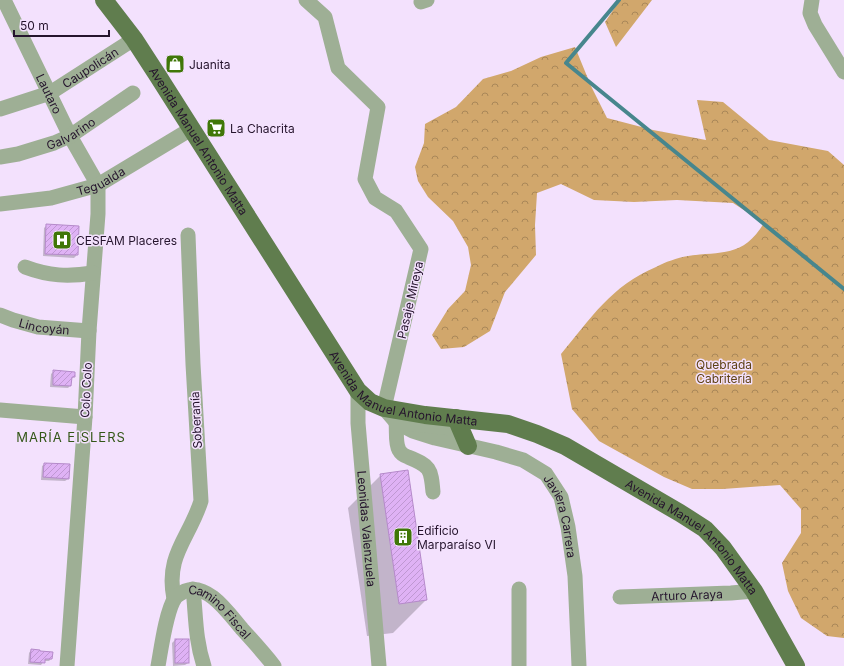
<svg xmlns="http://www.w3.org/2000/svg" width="844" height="666" viewBox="0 0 844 666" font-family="Inter,sans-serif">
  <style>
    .forest { fill: url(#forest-crowns) }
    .shadow { fill: #0003 }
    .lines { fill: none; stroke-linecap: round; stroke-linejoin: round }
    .stream { stroke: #47868d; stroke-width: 4 }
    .building { fill: url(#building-hatch); stroke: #b58aca }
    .minor { stroke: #9eaf95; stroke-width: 15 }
    .major { stroke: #607d4e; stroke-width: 18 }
    .labels { text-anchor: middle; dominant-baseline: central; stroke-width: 3; stroke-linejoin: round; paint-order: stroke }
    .poi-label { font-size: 12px; fill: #25142d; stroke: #f3e1fd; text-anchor: start }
    .street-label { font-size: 12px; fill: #25142d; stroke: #f3e1fd }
    .park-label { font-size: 12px; fill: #5f4214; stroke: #f3e1fd }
    .neighbourhood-label { font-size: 13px; letter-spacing: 1px; fill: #345718; stroke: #f3e1fd }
  </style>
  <defs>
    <pattern id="forest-crowns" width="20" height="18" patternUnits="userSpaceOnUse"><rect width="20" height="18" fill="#d1a76c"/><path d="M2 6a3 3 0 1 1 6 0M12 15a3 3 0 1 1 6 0" fill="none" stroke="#a98759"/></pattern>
    <pattern id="building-hatch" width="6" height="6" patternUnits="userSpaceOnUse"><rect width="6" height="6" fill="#dfb2f5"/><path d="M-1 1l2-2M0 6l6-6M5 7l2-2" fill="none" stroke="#bf98d2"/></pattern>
  </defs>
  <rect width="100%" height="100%" fill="#f3e1fd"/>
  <!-- forest -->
  <g class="forest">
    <polygon points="619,0 652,0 616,47 605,22 618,3"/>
    <path d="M575 47 591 86 607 118 653 130 706 140 697 100 723 102 769 140 828 151 844 165V638L827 636 801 618 788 591 782 563 801 533V509L780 485 723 489H692L664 477 599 441 572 409 561 354C591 318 611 286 656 267 665 262 677 258 688 256 721 251 743 258 764 223L733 203 677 200 634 202 594 200 561 184 537 193 535 225 536 255 505 292 490 331 464 347 441 349 432 335 448 309 465 291 471 265 468 247 453 221 428 197 418 181 415 167 424 143 425 124 456 107 483 79 511 71 541 57Z"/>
  </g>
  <!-- shadow -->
  <g class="shadow">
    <polygon points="47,225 77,255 74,258 43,256 44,228"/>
    <polygon points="54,371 74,377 71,379 70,386 68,388 50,387 51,374"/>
    <polygon points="45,464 68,479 65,481 41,480 42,466"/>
    <polygon points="381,475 426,600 393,633 367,636 348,508"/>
    <polygon points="175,640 188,663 185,665 173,666 172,643"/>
    <polygon points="31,650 51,659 49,661 44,661 41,665 28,664 29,653"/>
  </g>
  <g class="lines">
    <!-- stream -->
    <polyline class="stream" points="619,0 566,63 844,289"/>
  </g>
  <!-- building -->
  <g class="building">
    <polygon points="46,224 79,226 78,255 45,254"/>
    <polygon points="53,370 75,372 75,377 72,377 71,386 53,385"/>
    <polygon points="44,463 70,464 69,479 43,477"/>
    <polygon points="408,470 427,600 399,604 380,474"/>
    <rect x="175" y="639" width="14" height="24"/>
    <polygon points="31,649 40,650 40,651 53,652 52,659 45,659 45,663 30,662"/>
  </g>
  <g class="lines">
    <!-- minor -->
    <g class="minor">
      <path id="s1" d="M4 0 70 136 98 185V214L89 331 85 417 67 666"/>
      <path id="s2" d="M306 0 325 17 338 68 378 107 365 179 375 198 396 211 421 249 384 408 396 422 413 431 435 438 496 452 523 460 546 474 561 497 568 527 575 576 579 666"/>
      <polyline points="812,0 810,13 815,25 844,72"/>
      <polyline points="421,2 427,0"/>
      <path id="s3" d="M0 109 50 93 134 39"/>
      <path id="s4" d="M0 157 18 154 54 143 70 136 133 93"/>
      <path id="s5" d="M0 204 51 198 98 185 191 129"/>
      <path d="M25 267C49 276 68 277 93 273"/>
      <path id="s6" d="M0 315 13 320 38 327 89 331"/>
      <path id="s7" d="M358 391V423L379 666"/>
      <polyline points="0,410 85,417"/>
      <path d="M433 492C431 468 430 466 408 457 405 456 401 454 399 450 395 443 397 430 396 422L461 429"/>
      <path d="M193 589C196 616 195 639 204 666"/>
      <path id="s8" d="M620 597 731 593 754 591"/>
      <path d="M174 599C165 555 189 539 201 501L193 364 188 235"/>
      <path id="s9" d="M158 666C161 650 166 611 175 598 177 595 181 593 185 591 208 582 229 614 242 629 253 641 264 653 274 666"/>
      <polyline points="519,666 519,589"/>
    </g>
    <!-- major -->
    <g class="major">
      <path id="s10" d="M104 0 134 39 158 76 358 391 370 402 384 408 425 415 508 424 537 434 565 446 680 513 705 529 723 548 754 591 796 666"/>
      <polyline points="456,418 468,446"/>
    </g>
  </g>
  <!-- icons -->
  <defs>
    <g id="shop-square" transform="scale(1)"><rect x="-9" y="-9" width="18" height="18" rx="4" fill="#407708" stroke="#f3e1fd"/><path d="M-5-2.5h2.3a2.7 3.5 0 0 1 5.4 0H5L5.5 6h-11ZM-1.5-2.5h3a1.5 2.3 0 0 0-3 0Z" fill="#fff"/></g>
    <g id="supermarket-square" transform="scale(1)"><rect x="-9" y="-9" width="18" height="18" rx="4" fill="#407708" stroke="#f3e1fd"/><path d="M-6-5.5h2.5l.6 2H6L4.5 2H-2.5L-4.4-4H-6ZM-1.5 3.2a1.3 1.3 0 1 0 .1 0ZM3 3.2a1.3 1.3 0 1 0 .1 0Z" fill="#fff"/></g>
    <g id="hospital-square" transform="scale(1)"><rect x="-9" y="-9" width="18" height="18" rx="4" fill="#407708" stroke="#f3e1fd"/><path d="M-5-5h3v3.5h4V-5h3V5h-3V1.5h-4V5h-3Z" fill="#fff"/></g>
    <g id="building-square" transform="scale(1)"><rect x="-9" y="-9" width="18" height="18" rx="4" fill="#407708" stroke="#f3e1fd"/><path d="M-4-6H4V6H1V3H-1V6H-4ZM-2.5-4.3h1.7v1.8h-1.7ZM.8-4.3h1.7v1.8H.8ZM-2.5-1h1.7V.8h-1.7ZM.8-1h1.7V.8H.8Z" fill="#fff"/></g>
  </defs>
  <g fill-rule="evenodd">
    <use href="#shop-square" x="175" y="64"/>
    <use href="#supermarket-square" x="216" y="128"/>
    <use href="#hospital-square" x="62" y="240"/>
    <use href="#building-square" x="403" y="537"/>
  </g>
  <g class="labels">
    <!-- poi labels -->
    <g class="poi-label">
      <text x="189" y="64">Juanita</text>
      <text x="230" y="128">La Chacrita</text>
      <text x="76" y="240">CESFAM Placeres</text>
      <text x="417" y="530">Edificio<tspan x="417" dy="14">Marparaíso VI</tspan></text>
    </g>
    <!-- street labels -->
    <g class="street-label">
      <text stroke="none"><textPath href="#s3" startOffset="100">Caupolicán</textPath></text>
      <text stroke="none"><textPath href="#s1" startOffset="104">Lautaro</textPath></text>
      <text stroke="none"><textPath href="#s4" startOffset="75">Galvarino</textPath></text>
      <text stroke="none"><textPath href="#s10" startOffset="170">Avenida Manuel Antonio Matta</textPath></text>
      <text stroke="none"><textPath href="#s5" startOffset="104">Tegualda</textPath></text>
      <text transform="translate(410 300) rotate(-77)">Pasaje Mireya</text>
      <text stroke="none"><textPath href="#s6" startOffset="46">Lincoyán</textPath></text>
      <text stroke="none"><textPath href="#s10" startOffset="506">Avenida Manuel Antonio Matta</textPath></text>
      <text transform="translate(86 390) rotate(-87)">Colo Colo</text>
      <text transform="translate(196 420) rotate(-93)">Soberanía</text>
      <text stroke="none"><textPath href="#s2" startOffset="686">Javiera Carrera</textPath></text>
      <text stroke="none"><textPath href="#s7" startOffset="138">Leonidas Valenzuela</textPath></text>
      <text stroke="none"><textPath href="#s10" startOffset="842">Avenida Manuel Antonio Matta</textPath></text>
      <text stroke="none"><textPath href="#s8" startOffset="67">Arturo Araya</textPath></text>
      <text stroke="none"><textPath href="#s9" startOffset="126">Camino Fiscal</textPath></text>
    </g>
    <!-- park labels -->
    <g class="park-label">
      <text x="724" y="364">Quebrada<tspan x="724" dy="14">Cabritería</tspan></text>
    </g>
    <!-- neighbourhood labels -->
    <g class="neighbourhood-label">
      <text x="71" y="437">MARÍA EISLERS</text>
    </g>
  </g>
  <!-- scale -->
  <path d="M14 30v6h95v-6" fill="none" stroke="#25142d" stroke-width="2"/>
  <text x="20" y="30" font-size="12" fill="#25142d" stroke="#f3e1fd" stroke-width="3" paint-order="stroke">50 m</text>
</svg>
